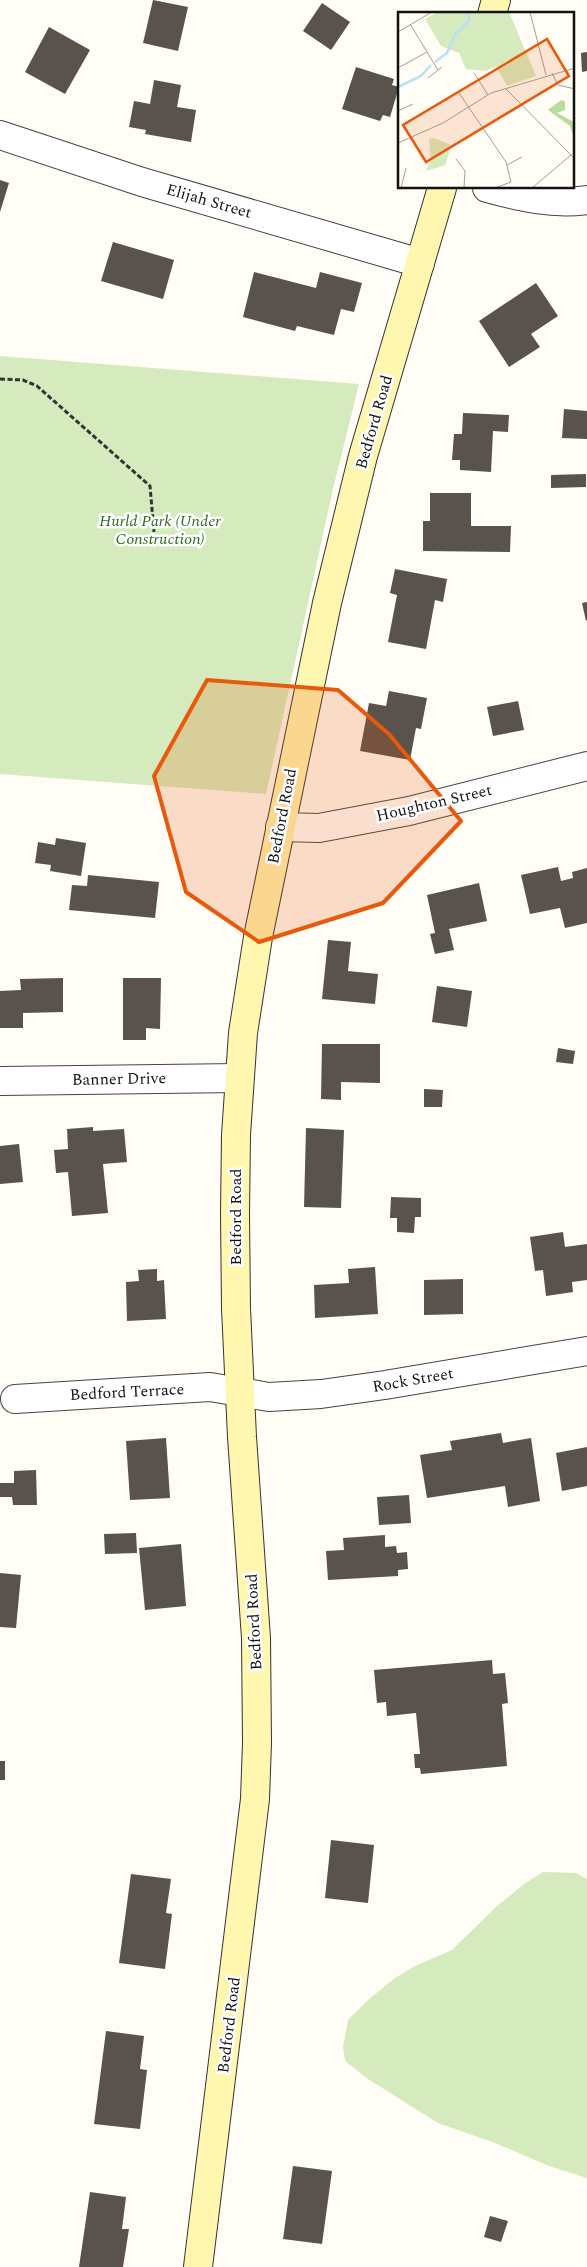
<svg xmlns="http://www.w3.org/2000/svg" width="587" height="2267" viewBox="0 0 587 2267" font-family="Spectral,serif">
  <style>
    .green { fill: #d5ebbd }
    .building { fill: #5a524d }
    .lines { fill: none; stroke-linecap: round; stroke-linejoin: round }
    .street-casing { stroke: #444; stroke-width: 30 }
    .secondary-casing { stroke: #333; stroke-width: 30 }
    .path { stroke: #333; stroke-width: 3; stroke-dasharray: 5 2.5; stroke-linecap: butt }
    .street { stroke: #fff; stroke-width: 28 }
    .secondary { stroke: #fff6b0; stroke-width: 28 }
    .marked { fill: #e8590c; fill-opacity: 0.2; stroke: #e8590c; stroke-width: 4; stroke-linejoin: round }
    .labels { text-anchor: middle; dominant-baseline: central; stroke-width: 5; stroke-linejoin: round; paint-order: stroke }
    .street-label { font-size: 16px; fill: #111; stroke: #fff }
    .park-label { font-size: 16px; font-style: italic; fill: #2f6b1f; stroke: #fff }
    .inset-river { fill: none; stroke: #b9e0f7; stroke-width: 2.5 }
    .inset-road { fill: none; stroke: #a09f9a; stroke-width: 1 }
    .view { fill: #e8590c; fill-opacity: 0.15; stroke: #e8590c; stroke-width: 2.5 }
    .inset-edge { fill: none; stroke: #111; stroke-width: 2.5 }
  </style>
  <rect width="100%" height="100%" fill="#fffdf5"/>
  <!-- green -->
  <g class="green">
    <polygon points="0,356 359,384 333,489 266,794 0,774"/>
    <polygon points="543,1872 576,1873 587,1879 587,2178 549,2166 495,2143 438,2123 368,2079 345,2061 343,2047 348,2020 368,2000 395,1978 415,1966 452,1950 496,1907 524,1884"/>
  </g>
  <!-- building -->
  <g class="building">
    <polygon points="153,0 188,7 178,51 143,43"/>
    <polygon points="322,3 350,22 331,50 303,31"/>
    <polygon points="49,27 90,50 65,94 25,72"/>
    <polygon points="587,52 587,71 582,72 581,53"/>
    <polygon points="356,67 394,79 392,85 399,87 390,117 383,115 380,121 342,109"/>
    <polygon points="154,80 181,85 177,107 196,110 191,142 145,134 146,130 129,127 134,101 150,104"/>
    <polygon points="0,180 9,183 0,212"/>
    <polygon points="113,242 174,260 163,299 101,281"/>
    <polygon points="254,272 316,288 320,272 362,283 354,312 341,309 334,335 297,326 295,331 243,317"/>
    <polygon points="536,283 558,316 531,334 540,347 509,367 479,321"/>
    <polygon points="564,409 587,411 587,439 562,438"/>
    <polygon points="463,413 509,415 508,432 493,431 491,472 460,470 460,460 452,460 454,434 462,434"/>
    <polygon points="586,474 586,487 551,488 551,475"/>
    <polygon points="430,493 471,493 471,526 511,526 510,552 423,551 423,521 430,521"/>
    <polygon points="395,569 447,579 443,602 435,600 426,649 388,642 397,595 390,593"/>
    <polygon points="587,602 587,620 586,621 582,603"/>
    <polygon points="389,691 427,698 421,729 416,728 410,760 360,751 369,703 386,706"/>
    <polygon points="518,701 524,730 493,736 487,707"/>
    <polygon points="56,838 86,843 81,876 50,871 51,865 35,863 38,842 55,845"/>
    <polygon points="558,867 561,881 573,878 572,872 587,868 587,923 565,928 560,908 530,914 521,875"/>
    <polygon points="88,875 159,882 155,918 69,910 72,885 87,886"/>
    <polygon points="479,883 487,921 449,929 454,950 435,954 430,934 435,933 427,895"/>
    <polygon points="328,940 351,942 348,971 378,974 375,1004 322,999"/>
    <polygon points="63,978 63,1012 23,1013 23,1028 0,1028 0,991 21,990 20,979"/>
    <polygon points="123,978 161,978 160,1029 146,1028 146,1040 123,1040"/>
    <polygon points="437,986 472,991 467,1027 432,1022"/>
    <polygon points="322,1044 380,1044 380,1083 341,1082 341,1100 321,1099"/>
    <polygon points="558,1048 575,1051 573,1064 556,1062"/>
    <polygon points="424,1089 443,1090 442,1107 424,1107"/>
    <polygon points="93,1127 93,1131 124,1129 127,1162 103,1164 108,1213 72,1216 68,1172 56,1173 54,1150 68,1149 67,1129"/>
    <polygon points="306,1128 344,1130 341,1208 304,1207"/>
    <polygon points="19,1144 23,1182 0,1184 0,1146"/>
    <polygon points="391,1197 421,1198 421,1217 415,1217 414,1233 397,1232 397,1218 390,1218"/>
    <polygon points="563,1232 565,1247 587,1244 587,1280 572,1282 573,1292 546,1296 543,1270 535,1271 530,1237"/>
    <polygon points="375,1267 378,1314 315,1318 314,1285 349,1283 348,1269"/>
    <polygon points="157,1269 157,1281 164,1280 166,1319 127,1321 126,1282 139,1281 138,1270"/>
    <polygon points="463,1279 463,1314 424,1315 424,1280"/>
    <polygon points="501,1433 503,1443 531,1438 540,1501 508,1507 505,1486 427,1498 420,1455 452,1450 450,1441"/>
    <polygon points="166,1438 170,1498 130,1500 126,1441"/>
    <polygon points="587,1447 587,1486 562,1491 556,1453"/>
    <polygon points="36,1470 37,1505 13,1505 12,1497 0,1497 0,1483 14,1483 14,1471"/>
    <polygon points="409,1495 411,1523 379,1525 377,1497"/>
    <polygon points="136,1533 137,1553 105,1554 104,1534"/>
    <polygon points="385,1535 385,1547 396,1546 397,1553 407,1552 408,1569 398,1570 398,1576 328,1580 326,1551 344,1550 343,1538"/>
    <polygon points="181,1544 186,1606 145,1610 139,1548"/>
    <polygon points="0,1573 21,1575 16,1628 0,1627"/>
    <polygon points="492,1660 493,1674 505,1673 508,1703 502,1704 507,1766 421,1774 420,1768 415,1768 414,1754 420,1754 416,1713 387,1716 386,1702 377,1703 374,1670"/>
    <rect x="0" y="1761" width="5" height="19"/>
    <polygon points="331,1840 374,1845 368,1903 325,1898"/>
    <polygon points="131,1874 171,1879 166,1913 172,1914 165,1969 119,1963"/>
    <polygon points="106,2031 144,2036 140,2069 147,2070 140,2129 94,2124"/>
    <polygon points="293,2166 332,2171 322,2244 283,2239"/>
    <polygon points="90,2192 126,2197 122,2229 129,2229 123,2267 79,2267"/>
    <polygon points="490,2216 508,2221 501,2242 484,2237"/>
  </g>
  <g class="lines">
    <!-- street casing -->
    <g class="street-casing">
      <g id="street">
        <polyline points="0,135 142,182 420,263"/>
        <path d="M487 188C520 197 553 205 587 200"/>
        <polyline points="280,827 319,828 409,811 587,766"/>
        <polyline points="0,1081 239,1078"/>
        <polyline points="15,1399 210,1387 269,1397 321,1394 385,1385 587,1351"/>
      </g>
    </g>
    <!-- secondary casing -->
    <g class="secondary-casing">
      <g id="secondary">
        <polyline points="492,14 496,0"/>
        <polyline points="198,2267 255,1799 257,1743 256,1638 242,1437 236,1308 235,1214 236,1135 243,1033 258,937 327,603 363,456 442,188"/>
      </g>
    </g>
    <!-- path -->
    <polyline class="path" points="0,379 23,380 37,386 150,486 154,532"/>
    <!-- street -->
    <use href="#street" class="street"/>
    <!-- secondary -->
    <use href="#secondary" class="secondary"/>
  </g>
  <!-- marked area -->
  <path class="marked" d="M207 680 338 690 389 734 461 821 383 903 259 942 186 892 154 776Z"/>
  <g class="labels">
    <!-- street labels -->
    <g class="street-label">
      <text transform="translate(209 201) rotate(16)">Elijah Street</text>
      <text transform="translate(374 422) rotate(-74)">Bedford Road</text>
      <text transform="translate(434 803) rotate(-13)">Houghton Street</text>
      <text transform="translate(282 816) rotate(-79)">Bedford Road</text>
      <text transform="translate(119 1079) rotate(-1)">Banner Drive</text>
      <text transform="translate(236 1217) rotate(-90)">Bedford Road</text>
      <text transform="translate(413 1380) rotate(-10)">Rock Street</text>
      <text transform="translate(127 1392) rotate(-3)">Bedford Terrace</text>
      <text transform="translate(254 1622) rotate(-93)">Bedford Road</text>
      <text transform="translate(229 2025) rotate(-83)">Bedford Road</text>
    </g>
    <!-- park labels -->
    <g class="park-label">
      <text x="160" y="521">Hurld Park (Under<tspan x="160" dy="18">Construction)</tspan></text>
    </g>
  </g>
  <!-- overview -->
  <g transform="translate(398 12)">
    <rect width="176" height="176" fill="#fffdf5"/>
    <path d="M40 0H111L138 64 109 74 98 54 88 59 68 57 61 41 43 34 27 7ZM36 126 51 132 52 138 47 153 28 159 33 148 31 127Z" fill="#d5ebbd"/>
    <path d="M163 88 167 89V98L159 101 176 110V127L172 114 150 98Z" fill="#b9dc9c"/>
    <path class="inset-river" d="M37 50 49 41 58 21 71 9V0M0 75 23 64 33 53"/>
    <path class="inset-road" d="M132 0 148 63M12 12 40 58M0 20 34 0M0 56 29 40M76 61 90 83M154 61 160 73 177 77M30 66 44 55M107 76 177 147M61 81 108 150 113 170 97 176M0 99 15 92M0 131 45 111 93 81 177 56M58 147 67 159 66 176M109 153 124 145M3 176 8 156M134 176 173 143"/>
    <path class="view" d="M149 27 171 64 28 150 5 113Z"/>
    <rect width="176" height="176" class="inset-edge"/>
  </g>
</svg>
